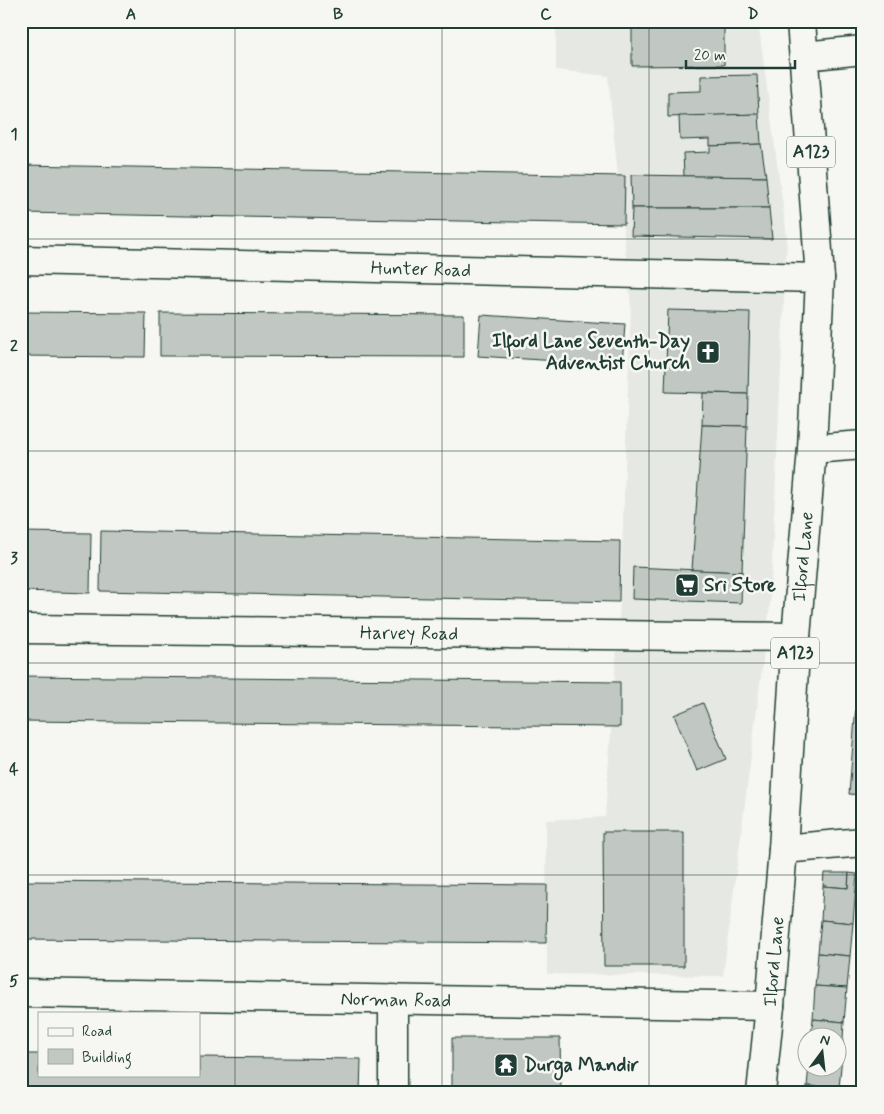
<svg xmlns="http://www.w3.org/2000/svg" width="884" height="1114" viewBox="0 0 884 1114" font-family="Mynerve,sans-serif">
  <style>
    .built { fill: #e6e8e4 }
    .building { fill: #c1c8c3; stroke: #1f3d34 }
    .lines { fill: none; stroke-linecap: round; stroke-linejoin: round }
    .street-casing { stroke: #1f3d34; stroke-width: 31 }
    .primary-casing { stroke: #1f3d34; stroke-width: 31 }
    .street { stroke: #f6f6f2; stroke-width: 28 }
    .primary { stroke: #f6f6f2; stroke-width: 28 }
    .grid { fill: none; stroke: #1f3d34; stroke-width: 1; stroke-opacity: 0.55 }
    .labels { text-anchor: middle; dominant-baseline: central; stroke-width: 5; stroke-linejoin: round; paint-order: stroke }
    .shield { fill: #f6f6f2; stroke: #60746d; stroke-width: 1 }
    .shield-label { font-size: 18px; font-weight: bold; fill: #1f3d34 }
    .street-label { font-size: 19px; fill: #1f3d34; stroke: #f6f6f2 }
    .poi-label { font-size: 19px; font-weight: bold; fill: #1f3d34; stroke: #f6f6f2; text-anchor: start }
    .neatline { fill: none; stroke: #1f3d34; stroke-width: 2 }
    .grid-label { font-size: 16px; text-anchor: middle; font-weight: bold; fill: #1f3d34 }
  </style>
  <rect width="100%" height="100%" fill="#f6f6f2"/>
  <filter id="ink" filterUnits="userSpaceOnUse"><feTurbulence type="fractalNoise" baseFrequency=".02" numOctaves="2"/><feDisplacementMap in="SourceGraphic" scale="10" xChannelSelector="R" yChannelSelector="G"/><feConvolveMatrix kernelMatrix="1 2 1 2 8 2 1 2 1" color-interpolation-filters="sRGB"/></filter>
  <g filter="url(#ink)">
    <!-- built -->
    <polygon class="built" points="556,21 758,21 787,237 770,605 723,976 547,974 546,820 605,817 620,604 631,307 608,76 556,70"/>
    <!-- building -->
    <g class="building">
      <polygon points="632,21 724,21 724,65 632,66"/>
      <polygon points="757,75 759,114 668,117 668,92 701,91 701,76"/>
      <polygon points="759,114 761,144 710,146 710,139 680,140 679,116"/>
      <polygon points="761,144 766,177 684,176 683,153 710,152 710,146"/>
      <polygon points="21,165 625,176 624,224 21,213"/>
      <polygon points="631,175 766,177 769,208 632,208"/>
      <polygon points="632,208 769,208 772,239 631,236"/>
      <polygon points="668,310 750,312 748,394 665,392"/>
      <polygon points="21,312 146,313 145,357 21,356"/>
      <polygon points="160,313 464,315 464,357 160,356"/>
      <polygon points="481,315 625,324 622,365 478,356"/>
      <polygon points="703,393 748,394 747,426 702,425"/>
      <polygon points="702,425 747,426 742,572 692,570"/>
      <polygon points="101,531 620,541 619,602 100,591"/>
      <polygon points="21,532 91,533 90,593 21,591"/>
      <polygon points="633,567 742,572 741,603 632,599"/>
      <polygon points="863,587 863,645 857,644"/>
      <polygon points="859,667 863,667 863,795 849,794"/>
      <polygon points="21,676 620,682 620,727 21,721"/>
      <polygon points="703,703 726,759 697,771 674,715"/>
      <polygon points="603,832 684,832 684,966 604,966"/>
      <polygon points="824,873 849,873 848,888 823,886"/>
      <polygon points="849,873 857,874 853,923 821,920 823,886 848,888"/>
      <polygon points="21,881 547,885 546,943 21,939"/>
      <polygon points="821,920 853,923 850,956 818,953"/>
      <polygon points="818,953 850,956 847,988 815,986"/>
      <polygon points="815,986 847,988 844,1022 813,1019"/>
      <polygon points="813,1019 844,1022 842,1056 836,1056 836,1036 811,1036"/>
      <polygon points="452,1038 560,1038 561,1093 452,1093"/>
      <polygon points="21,1054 39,1054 39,1075 199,1075 199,1057 361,1059 360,1093 21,1093"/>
      <polygon points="836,1056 842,1056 839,1088 807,1086 809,1066 836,1066"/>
      <polygon points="807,1086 839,1088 838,1093 806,1093"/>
    </g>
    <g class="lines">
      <!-- street casing -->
      <g class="street-casing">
        <g id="street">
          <polyline points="804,56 863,50"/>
          <path id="s1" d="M21 260 820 278"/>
          <polyline points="812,449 863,445"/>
          <path id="s2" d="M21 629 796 637"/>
          <polyline points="783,849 863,842"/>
          <path id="s3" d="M21 993 770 1006"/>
          <polyline points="393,1093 393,999"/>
        </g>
      </g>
      <!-- primary casing -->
      <g class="primary-casing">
        <g id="primary">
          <path id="s4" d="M761 1093 770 1006 783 849 796 637 812 449 820 278 801 21"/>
        </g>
      </g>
      <!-- street -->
      <use href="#street" class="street"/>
      <!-- primary -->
      <use href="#primary" class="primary"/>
    </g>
  </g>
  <!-- grid -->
  <path class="grid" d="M235 21V1093M442 21V1093M649 21V1093M21 239H863M21 451H863M21 663H863M21 875H863"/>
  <!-- icons -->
  <defs>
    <g id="church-square" transform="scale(1.25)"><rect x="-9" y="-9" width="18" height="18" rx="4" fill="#1f3d34" stroke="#f6f6f2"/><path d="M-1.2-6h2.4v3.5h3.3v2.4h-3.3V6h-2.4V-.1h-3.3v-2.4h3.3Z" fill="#fff"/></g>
    <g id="supermarket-square" transform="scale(1.25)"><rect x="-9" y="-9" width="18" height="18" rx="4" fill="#1f3d34" stroke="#f6f6f2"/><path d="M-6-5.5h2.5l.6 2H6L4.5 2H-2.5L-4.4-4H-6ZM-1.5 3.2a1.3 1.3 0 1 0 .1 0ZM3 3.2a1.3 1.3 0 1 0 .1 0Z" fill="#fff"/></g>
    <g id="temple-square" transform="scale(1.25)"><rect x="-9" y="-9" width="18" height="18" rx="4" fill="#1f3d34" stroke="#f6f6f2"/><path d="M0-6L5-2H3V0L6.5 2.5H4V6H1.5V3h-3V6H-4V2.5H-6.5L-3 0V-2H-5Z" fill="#fff"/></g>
  </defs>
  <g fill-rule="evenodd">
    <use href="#church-square" x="708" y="352"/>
    <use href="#supermarket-square" x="687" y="585"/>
    <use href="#temple-square" x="506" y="1065"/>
  </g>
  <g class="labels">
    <!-- shield labels -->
    <g class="shield">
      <rect x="787" y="136.5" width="48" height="31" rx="4"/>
      <rect x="771" y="637.5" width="48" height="31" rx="4"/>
    </g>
    <g class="shield-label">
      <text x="811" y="152">A123</text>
      <text x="795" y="653">A123</text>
    </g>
    <!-- street labels -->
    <g class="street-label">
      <text stroke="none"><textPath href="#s1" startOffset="400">Hunter Road</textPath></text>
      <text stroke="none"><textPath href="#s4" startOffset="538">Ilford Lane</textPath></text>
      <text stroke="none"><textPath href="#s2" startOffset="388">Harvey Road</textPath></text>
      <text stroke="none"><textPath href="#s4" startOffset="132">Ilford Lane</textPath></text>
      <text stroke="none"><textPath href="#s3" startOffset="375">Norman Road</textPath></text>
    </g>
    <!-- poi labels -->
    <g class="poi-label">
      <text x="690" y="341" text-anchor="end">Ilford Lane Seventh-Day<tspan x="690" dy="22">Adventist Church</tspan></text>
      <text x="704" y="585">Sri Store</text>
      <text x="524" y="1065">Durga Mandir</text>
    </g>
  </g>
  <!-- margin -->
  <rect width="884" height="1114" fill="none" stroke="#f6f6f2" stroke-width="55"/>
  <!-- legend -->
  <rect x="38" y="1012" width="162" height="65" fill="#f6f6f2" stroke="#a0aca6"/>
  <rect x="48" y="1028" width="25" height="8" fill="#f6f6f2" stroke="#a0aca6"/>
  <text x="82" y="1036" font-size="15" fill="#1f3d34">Road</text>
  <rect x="48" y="1049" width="25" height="15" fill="#c1c8c3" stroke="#a0aca6"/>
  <text x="82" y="1062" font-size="15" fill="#1f3d34">Building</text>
  <!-- north arrow -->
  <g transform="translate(822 1052) rotate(15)"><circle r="24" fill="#f6f6f2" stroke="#a0aca6"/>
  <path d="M0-4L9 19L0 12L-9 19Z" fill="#1f3d34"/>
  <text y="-8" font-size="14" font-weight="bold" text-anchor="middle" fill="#1f3d34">N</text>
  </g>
  <!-- scale -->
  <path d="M686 60v8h109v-8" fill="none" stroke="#1f3d34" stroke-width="2.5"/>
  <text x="694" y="60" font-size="15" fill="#1f3d34" stroke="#f6f6f2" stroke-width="4" paint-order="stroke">20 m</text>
  <rect x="28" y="28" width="828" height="1058" class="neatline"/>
  <g class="grid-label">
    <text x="131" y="19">A</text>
    <text x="338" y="19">B</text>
    <text x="546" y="19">C</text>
    <text x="753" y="19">D</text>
    <text x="14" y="139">1</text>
    <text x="14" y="351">2</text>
    <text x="14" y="563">3</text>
    <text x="14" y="774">4</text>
    <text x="14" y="986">5</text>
  </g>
</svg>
